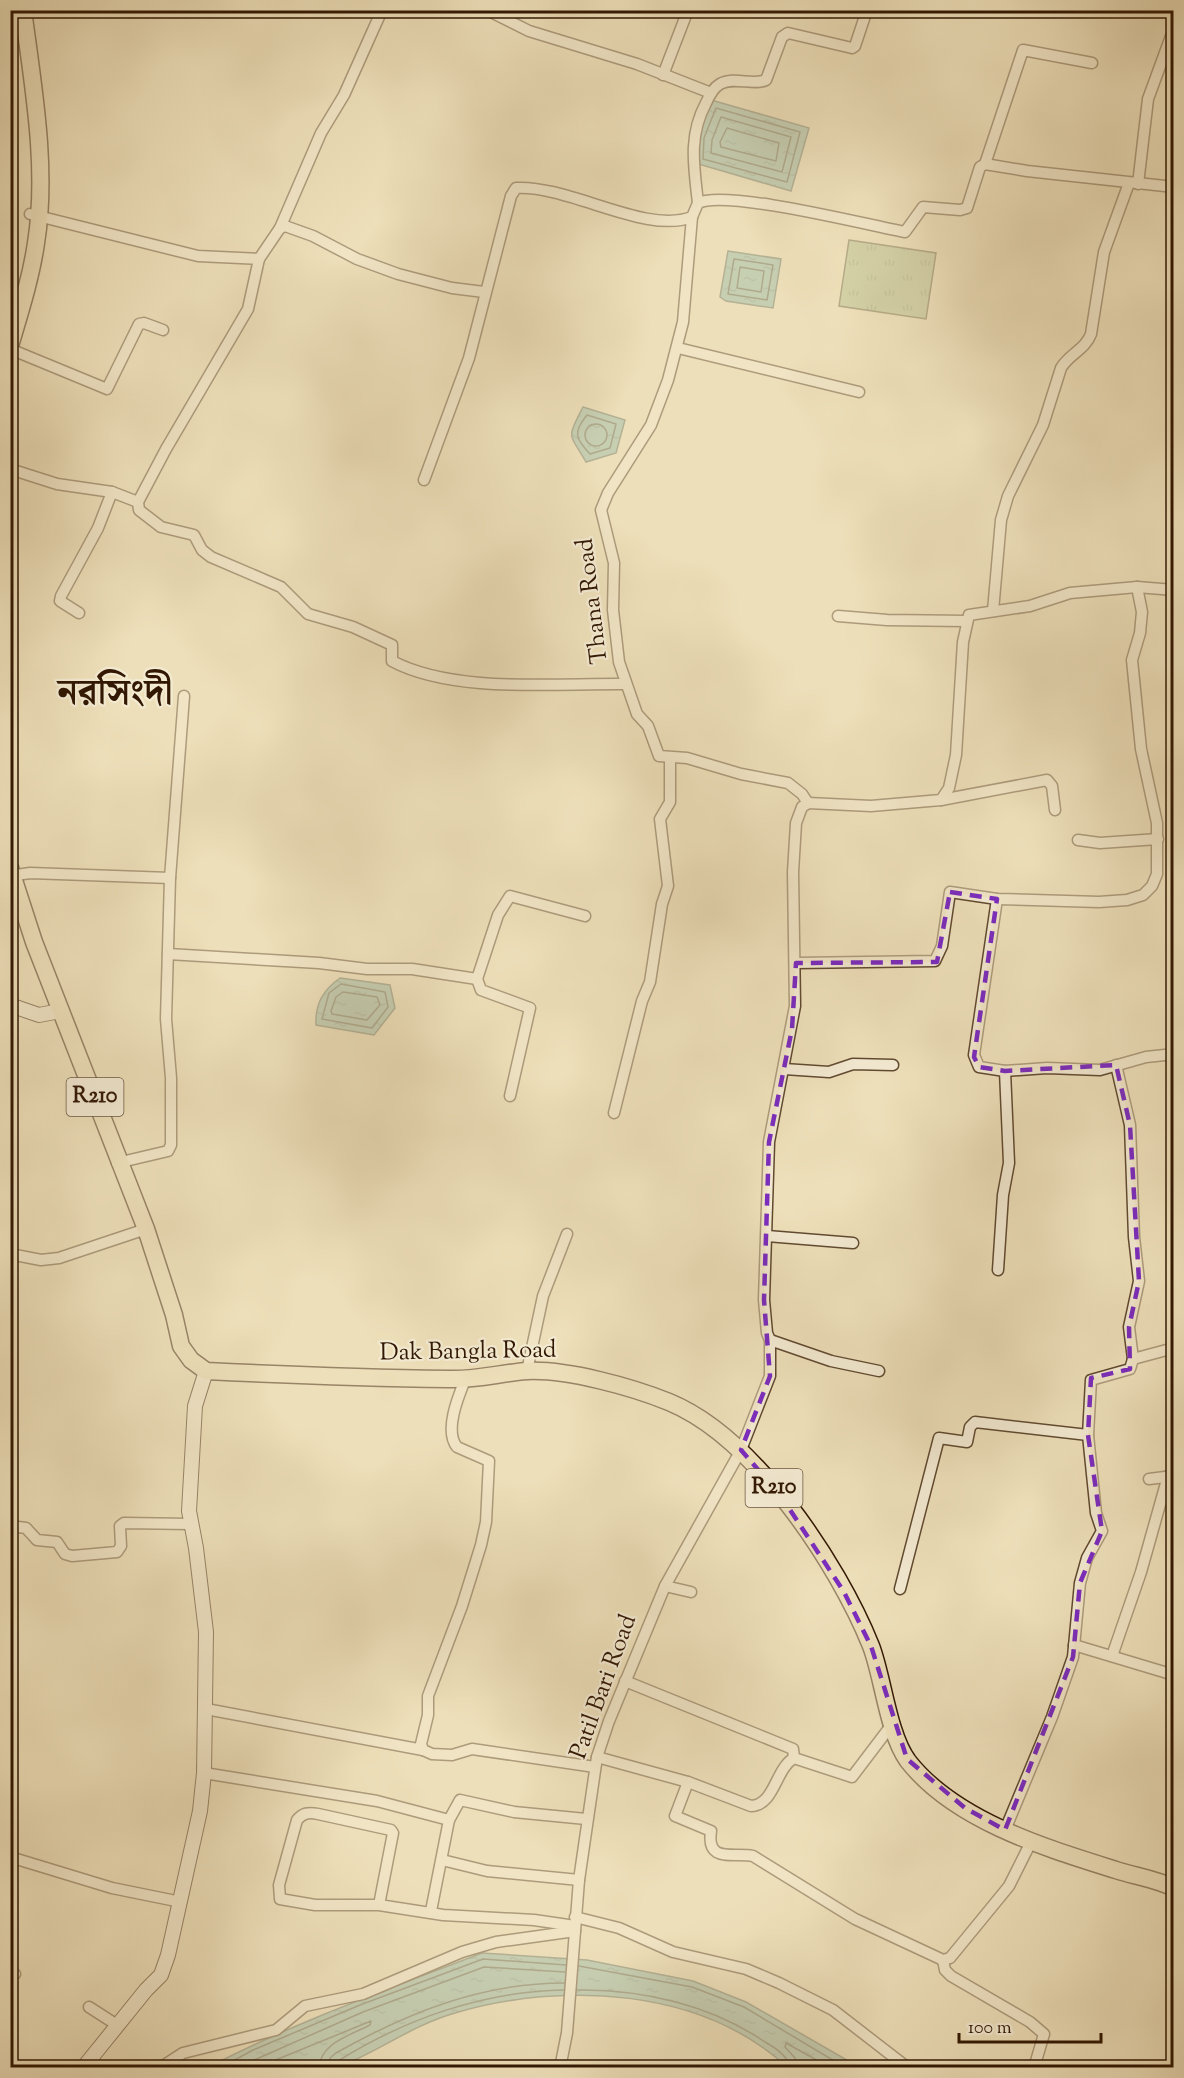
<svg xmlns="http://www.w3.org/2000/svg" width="1184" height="2078" viewBox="0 0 1184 2078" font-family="'Sorts Mill Goudy','Noto Serif Bengali',serif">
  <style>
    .park { fill: url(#park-tufts); stroke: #746d4a; stroke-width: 1.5 }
    .water { fill: url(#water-ripples); stroke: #707b68; stroke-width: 1.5 }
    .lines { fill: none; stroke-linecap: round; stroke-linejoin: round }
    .shore { stroke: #666a57; stroke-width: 1.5 }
    .street-casing { stroke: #614a30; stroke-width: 13 }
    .secondary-casing { stroke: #321803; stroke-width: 16 }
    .primary-casing { stroke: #321803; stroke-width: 19 }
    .street { stroke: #f3ead2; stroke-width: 10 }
    .secondary { stroke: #f3ead2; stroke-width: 14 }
    .primary { stroke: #eddfb9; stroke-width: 16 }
    .marked { fill: none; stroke: #7b2cbf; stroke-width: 4.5; stroke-dasharray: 12 8; stroke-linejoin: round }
    .labels { text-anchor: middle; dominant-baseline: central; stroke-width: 4.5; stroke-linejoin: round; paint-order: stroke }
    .shield { fill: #f3ead2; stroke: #6c5741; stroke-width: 1.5 }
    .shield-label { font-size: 22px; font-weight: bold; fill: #321803 }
    .street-label { font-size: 24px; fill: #321803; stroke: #f3ead2 }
    .town-label { font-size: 36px; font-weight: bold; fill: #321803; stroke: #f3ead2 }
  </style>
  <defs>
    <pattern id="park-tufts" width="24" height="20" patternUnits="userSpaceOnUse" patternTransform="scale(1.5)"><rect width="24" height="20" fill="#b5c291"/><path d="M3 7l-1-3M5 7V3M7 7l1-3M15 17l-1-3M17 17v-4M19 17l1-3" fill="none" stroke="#9ca67b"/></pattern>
    <pattern id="water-ripples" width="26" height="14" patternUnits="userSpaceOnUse" patternTransform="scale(1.5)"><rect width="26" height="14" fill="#9abdab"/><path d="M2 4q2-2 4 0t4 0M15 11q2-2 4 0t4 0" fill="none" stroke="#85a292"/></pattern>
  </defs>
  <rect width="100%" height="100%" fill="#eddfb9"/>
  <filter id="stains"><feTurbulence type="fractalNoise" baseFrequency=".00333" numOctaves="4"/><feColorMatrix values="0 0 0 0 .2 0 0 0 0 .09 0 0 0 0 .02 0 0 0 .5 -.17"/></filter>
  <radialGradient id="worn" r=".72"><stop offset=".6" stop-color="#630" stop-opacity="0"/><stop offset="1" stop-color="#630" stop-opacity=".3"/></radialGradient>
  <!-- park -->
  <polygon class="park" points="849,240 936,253 926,319 839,306"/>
  <!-- water -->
  <g class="water">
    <polygon points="711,100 809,128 791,191 695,163 698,137"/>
    <polygon points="728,251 781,259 773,308 726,301 720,297"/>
    <path d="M583 407 625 420 616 453 586 462C569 432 566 440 583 407Z"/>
    <path d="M340 978 390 985 395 1008 374 1035 316 1025C315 1004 323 990 340 978Z"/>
    <path d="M482 1953 587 1960 693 1981 746 2002 859 2067H787C701 1988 563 1981 455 2013 413 2025 379 2051 339 2067 329 2070 313 2067 303 2067 271 2067 239 2067 207 2068 295 2022 389 1989 482 1953Z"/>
  </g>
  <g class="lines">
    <!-- shore -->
    <g class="shore">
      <polygon points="716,108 800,132 787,182 703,159 704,138"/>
      <polygon points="721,117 791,137 782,172 711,153 712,140"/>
      <polygon points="727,128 779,143 776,161 721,147 720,142"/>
      <polygon points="734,259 773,265 767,300 728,294"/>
      <polygon points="740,267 764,271 761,292 737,288"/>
      <path d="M587 415 616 424 610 448 590 454C576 439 572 433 587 415Z"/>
      <circle cx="596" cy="435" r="11"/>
      <polygon points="341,984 385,992 388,1007 372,1028 322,1019 329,993"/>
      <polygon points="343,992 377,997 380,1005 367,1020 332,1014 331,1011 336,997"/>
      <polyline points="579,1966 692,1987 744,2007 846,2068"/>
      <path d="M577 1990C642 1989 711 2005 765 2042 774 2047 789 2057 790 2068"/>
      <polyline points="220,2068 253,2050 360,2005 483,1959 566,1965"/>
      <polyline points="236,2068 363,2012 484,1967 565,1972"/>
      <path d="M256 2068 371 2021 370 2025C351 2035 320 2043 319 2068"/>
      <path d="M328 2068 330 2058 336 2053C407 2013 481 1983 564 1983"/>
      <path d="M336 2068 338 2061C405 2019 484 1991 564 1990"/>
      <polyline points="798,2068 795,2058 785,2047 786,2043 831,2068"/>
    </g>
    <!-- street casing -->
    <g class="street-casing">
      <g id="street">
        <path d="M382 10 344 95 321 133 280 228 259 259 248 309 166 449 138 502 139 510 161 527 194 535 202 550 211 557 281 587 308 614 353 627 392 645V661C454 694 557 683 626 684"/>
        <polyline points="487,10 529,31 637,64 711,93"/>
        <polyline points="663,75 688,10"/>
        <polyline points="985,164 1023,50 1092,63"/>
        <polyline points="1138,184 1148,99 1174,28"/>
        <path d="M698 203C694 167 688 136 706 103 709 96 713 88 720 84 734 76 753 86 766 80L782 37 788 33 852 48 855 46 867 10"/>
        <polyline points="30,214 198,256 259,259"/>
        <polyline points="692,217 683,322 668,380 651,425 608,493 601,510 614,563 613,610 619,662 637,714 648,726 659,756 687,758 741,774 788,783 802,794 808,803"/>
        <polyline points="280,228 285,226 313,236 357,259 398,274 452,288 484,292"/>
        <polyline points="678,348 859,392"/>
        <polyline points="10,349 107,389 139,324 144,323 163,330"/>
        <polyline points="10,469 57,484 112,492 138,502"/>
        <path d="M424 480 469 358 511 196 516 188C570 185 645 235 692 217L698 203C725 189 868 225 905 232L923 207 960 210 967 208 980 167 985 164 1027 171 1174 187"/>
        <path d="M993 611 1001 520 1008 496 1043 425 1061 368C1069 354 1085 350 1091 334L1104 252 1129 183"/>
        <polyline points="79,613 60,601 61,596 98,528 112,492"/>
        <polyline points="838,616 887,620 966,621"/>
        <polyline points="941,800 1047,780 1052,786 1055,810"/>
        <polyline points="1078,840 1100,843 1158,839"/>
        <polyline points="10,876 30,873 170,878"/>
        <polyline points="997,899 974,1055 979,1067 1005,1071 1047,1068 1100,1070 1146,1057 1174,1054"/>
        <polyline points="168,954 319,963 367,969 412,969 477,979 498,915 510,896 585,916"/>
        <polyline points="796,963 935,961 942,946 950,892 997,899 1099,902 1127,900 1143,895 1152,886 1157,874 1157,823 1141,749 1132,660 1140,633 1142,612 1137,587"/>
        <polyline points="477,979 481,990 530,1008 510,1096"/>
        <polyline points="1116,1065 1130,1125 1134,1237 1139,1281 1129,1327 1133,1359 1174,1348"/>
        <polyline points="784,1069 829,1072 853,1064 893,1065"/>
        <polyline points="614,1113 642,1001 650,982 662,904 668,886 660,819 670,802 670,759"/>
        <polyline points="117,1163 168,1151 171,1145 171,1078 166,1019 170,878 184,696"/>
        <polyline points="767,1236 853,1243"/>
        <polyline points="10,1254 41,1260 59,1258 146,1229"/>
        <polyline points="998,1270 1003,1195 1009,1163 1005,1071"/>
        <polyline points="770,1340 831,1361 879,1371"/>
        <polyline points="527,1371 543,1296 567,1234"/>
        <path d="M465 1380C458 1397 444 1431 457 1447L489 1461 486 1522 481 1545 462 1606 428 1696V1715L421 1744 423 1750 432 1754 452 1755 472 1749 595 1767"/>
        <polyline points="1149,1479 1173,1476"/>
        <polyline points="10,1526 26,1528 37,1540 57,1542 65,1554 72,1556 117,1552 121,1546 120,1526 124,1523 190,1524"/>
        <polyline points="665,1586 691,1592"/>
        <polyline points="900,1589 939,1438 967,1442 970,1427 975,1422 1088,1435"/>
        <polyline points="1074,1645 1174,1675"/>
        <polyline points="1112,1656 1141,1572 1168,1476"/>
        <polyline points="625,1681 793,1749 794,1758"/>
        <polyline points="206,1709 423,1750"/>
        <path d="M597 1757 688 1782 751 1806C775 1805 775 1769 794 1758L852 1777 893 1723"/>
        <polyline points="204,1773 377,1801 449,1820"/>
        <path d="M688 1782 675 1816 711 1831C706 1864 734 1852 753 1856L855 1919 943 1960 950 1958 1009 1886 1031 1842"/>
        <polyline points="1005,1830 1052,1717 1073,1657 1080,1583 1087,1558 1102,1531 1096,1513 1088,1435 1091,1380 1130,1369 1133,1359"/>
        <polyline points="10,1857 112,1888 181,1902"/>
        <polyline points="442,1860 487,1871 579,1880"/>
        <path d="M379 1905 393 1833 391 1830 318 1814C308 1812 303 1813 297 1820L279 1885 280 1899 315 1905H379L443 1915 534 1920 575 1926"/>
        <polyline points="431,1911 449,1820 460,1800 514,1812 586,1819"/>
        <polyline points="575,1917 619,1928 673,1952 746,1969 779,1983 833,2010 908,2068"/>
        <polyline points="943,1960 945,1970 951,1976 1030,2022 1044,2034 1034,2068"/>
        <polyline points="10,1971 15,1974"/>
        <polyline points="89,2007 117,2025"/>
        <polyline points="160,2068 183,2053 276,2030 305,2006 363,1994 462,1952 496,1942 575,1931"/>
        <polyline points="560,2068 567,2033 579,1880 597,1757 609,1721 665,1586 741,1450 770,1376 770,1340 767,1333 764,1300 769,1142 795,1006 793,872 796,823 802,807 808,803 871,806 941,800 949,788 956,755 963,642 969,615 1030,606 1070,593 1137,587 1174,590"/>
      </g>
    </g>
    <!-- secondary casing -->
    <g class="secondary-casing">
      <g id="secondary">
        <polyline points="10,1005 39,1015 60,1011"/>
        <polyline points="83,2068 146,1990 161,1975 168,1955 200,1811 204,1773 206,1632 196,1548 189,1511 195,1406 206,1371"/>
      </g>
    </g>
    <!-- primary casing -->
    <g class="primary-casing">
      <g id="primary">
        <path d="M10 346C20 312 31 278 36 243 48 168 33 86 23 10"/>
        <path d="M10 868 34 942 146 1229 174 1315 181 1346 191 1360 206 1371C287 1375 368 1378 449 1379 476 1380 501 1373 527 1371 567 1369 632 1387 669 1402 754 1437 837 1562 871 1646 883 1677 888 1734 908 1761 955 1821 1046 1848 1116 1870 1134 1876 1156 1879 1174 1888"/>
      </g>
    </g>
    <!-- street -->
    <use href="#street" class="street"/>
    <!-- secondary -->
    <use href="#secondary" class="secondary"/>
    <!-- primary -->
    <use href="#primary" class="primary"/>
  </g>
  <!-- marked area -->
  <path d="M0 0H1184V2078H0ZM950 892 997 899 974 1057 979 1067 1005 1071 1116 1065 1130 1125 1139 1281 1129 1327 1130 1369 1091 1378 1088 1435 1102 1531 1080 1583 1073 1657 1005 1830 965 1808 907 1759 871 1646 844 1592 781 1496 741 1450 770 1376 764 1300 769 1142 792 1029 796 963 937 962Z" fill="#eddfb9" fill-opacity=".55" fill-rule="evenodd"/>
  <path class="marked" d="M950 892 997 899 974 1057 979 1067 1005 1071 1116 1065 1130 1125 1139 1281 1129 1327 1130 1369 1091 1378 1088 1435 1102 1531 1080 1583 1073 1657 1005 1830 965 1808 907 1759 871 1646 844 1592 781 1496 741 1450 770 1376 764 1300 769 1142 792 1029 796 963 937 962Z"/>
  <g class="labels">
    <!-- shield labels -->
    <g class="shield">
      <rect x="66.5" y="1078" width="57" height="38" rx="4.5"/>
      <rect x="745.5" y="1469" width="57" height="38" rx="4.5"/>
    </g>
    <g class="shield-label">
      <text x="95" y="1097">R210</text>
      <text x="774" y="1488">R210</text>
    </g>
    <!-- street labels -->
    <g class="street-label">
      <text transform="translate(593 601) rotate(-97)">Thana Road</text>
      <text transform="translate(468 1352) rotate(-1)">Dak Bangla Road</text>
      <text transform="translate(604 1687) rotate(-70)">Patil Bari Road</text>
    </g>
    <!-- town labels -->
    <g class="town-label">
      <text x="115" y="695">নরসিংদী</text>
    </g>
  </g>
  <!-- margin -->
  <rect width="1184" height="2078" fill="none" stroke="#eddfb9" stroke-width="36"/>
  <rect x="12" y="12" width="1160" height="2054" fill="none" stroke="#321803" stroke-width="3"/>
  <rect x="18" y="18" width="1148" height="2042" fill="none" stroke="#321803" stroke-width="1.5"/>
  <!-- scale -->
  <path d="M959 2033v9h142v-9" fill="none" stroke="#321803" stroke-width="3"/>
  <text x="968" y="2033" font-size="18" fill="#321803" stroke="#f3ead2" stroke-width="4.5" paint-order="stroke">100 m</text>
  <rect width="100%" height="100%" filter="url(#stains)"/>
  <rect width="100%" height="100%" fill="url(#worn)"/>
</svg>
